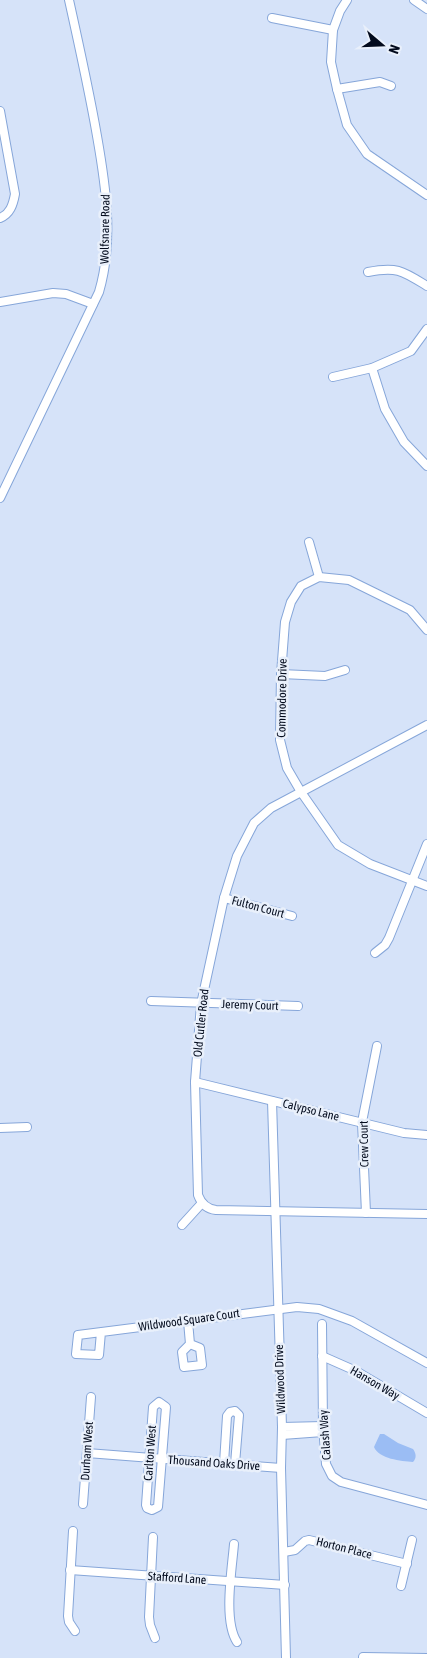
<svg xmlns="http://www.w3.org/2000/svg" width="427" height="1658" viewBox="0 0 427 1658" font-family="'Asap Condensed',sans-serif">
  <style>
    .water { fill: #9bbdf4 }
    .lines { fill: none; stroke-linecap: round; stroke-linejoin: round }
    .minor-casing { stroke: #86a6d9; stroke-width: 10 }
    .minor { stroke: #fff; stroke-width: 8 }
    .labels { text-anchor: middle; dominant-baseline: central; stroke-width: 5; stroke-linejoin: round; paint-order: stroke }
    .street-label { font-size: 12px; fill: #030b1d; stroke: #e9f0fb }
  </style>
  <rect width="100%" height="100%" fill="#d6e3f9"/>
  <!-- water -->
  <path class="water" d="M380 1434H384L398 1443 413 1449C416 1453 417 1458 413 1462 401 1461 379 1459 374 1447Z"/>
  <g class="lines">
    <!-- minor casing -->
    <g class="minor-casing">
      <g id="minor">
        <polyline points="347,0 340,11 333,30 331,62 337,89 347,125 367,154 427,195"/>
        <polyline points="414,0 427,9"/>
        <polyline points="272,18 333,30"/>
        <polyline points="337,89 380,82 391,86"/>
        <path d="M0 111 15 194C13 205 10 214 0 218"/>
        <path d="M368 272C397 266 403 271 427 286"/>
        <polyline points="0,302 53,293 66,294 93,304"/>
        <polyline points="372,368 385,409 404,442 427,466"/>
        <polyline points="333,377 372,368 411,351 427,329"/>
        <path d="M0 498 99 292C114 241 106 187 97 136 89 90 79 45 69 0"/>
        <polyline points="309,542 319,577"/>
        <polyline points="427,630 410,610 349,580 319,577 301,586 291,602 285,622 281,674 280,740 287,768 301,792 338,845 370,864 427,886"/>
        <polyline points="281,674 325,676 345,670"/>
        <path d="M427 725 271 808 254 823 237 856 224 898 201 1004 195 1082 198 1195C201 1203 207 1209 216 1210L427 1214"/>
        <polyline points="224,898 292,916"/>
        <polyline points="375,953 385,945 389,938 427,844"/>
        <polyline points="151,1001 298,1006"/>
        <polyline points="195,1082 404,1133 427,1135"/>
        <polyline points="272,1101 282,1427 281,1468 286,1658"/>
        <polyline points="0,1128 27,1127"/>
        <polyline points="366,1213 362,1122 377,1046"/>
        <polyline points="182,1225 202,1203"/>
        <polyline points="188,1321 190,1344 182,1352 184,1367 202,1365 200,1348 190,1344"/>
        <polyline points="322,1324 323,1426 326,1464 332,1476 341,1482 427,1505"/>
        <polyline points="101,1332 99,1355 76,1354 78,1335 297,1307 319,1309 352,1321 427,1363"/>
        <polyline points="322,1356 356,1371 427,1413"/>
        <polygon points="159,1402 166,1407 158,1507 152,1510 147,1508 146,1505 153,1407"/>
        <polyline points="282,1427 323,1426"/>
        <polyline points="282,1435 323,1432"/>
        <polyline points="87,1453 281,1468"/>
        <polyline points="224,1463 227,1416 230,1412 235,1411 239,1415 235,1464"/>
        <polyline points="83,1504 91,1397"/>
        <polyline points="73,1531 68,1616 69,1622 75,1631"/>
        <polyline points="153,1537 149,1617 150,1625 155,1638"/>
        <path d="M234 1544C232 1569 223 1621 237 1642"/>
        <polyline points="284,1552 295,1550 305,1541 309,1540 407,1564"/>
        <polyline points="70,1570 285,1585"/>
        <polyline points="401,1586 412,1540"/>
        <polyline points="363,1658 363,1657 427,1658"/>
      </g>
    </g>
    <!-- minor -->
    <use href="#minor" class="minor"/>
  </g>
  <g class="labels">
    <!-- street labels -->
    <g class="street-label">
      <text transform="translate(105 229) rotate(-89)">Wolfsnare Road</text>
      <text transform="translate(282 698) rotate(-89)">Commodore Drive</text>
      <text transform="translate(258 907) rotate(15)">Fulton Court</text>
      <text transform="translate(250 1005) rotate(2)">Jeremy Court</text>
      <text transform="translate(201 1023) rotate(-84)">Old Cutler Road</text>
      <text transform="translate(311 1110) rotate(14)">Calypso Lane</text>
      <text transform="translate(364 1144) rotate(-91)">Crew Court</text>
      <text transform="translate(189 1320) rotate(-8)">Wildwood Square Court</text>
      <text transform="translate(280 1379) rotate(-92)">Wildwood Drive</text>
      <text transform="translate(375 1383) rotate(30)">Hanson Way</text>
      <text transform="translate(325 1435) rotate(-94)">Calash Way</text>
      <text transform="translate(87 1451) rotate(-86)">Durham West</text>
      <text transform="translate(150 1453) rotate(-86)">Carlton West</text>
      <text transform="translate(214 1463) rotate(4)">Thousand Oaks Drive</text>
      <text transform="translate(344 1548) rotate(14)">Horton Place</text>
      <text transform="translate(177 1578) rotate(4)">Stafford Lane</text>
    </g>
  </g>
  <!-- north arrow -->
  <g transform="translate(382 45) rotate(109)" stroke="#e9f0fb" stroke-width="4" paint-order="stroke">
  <path d="M0-4L9 19L0 12L-9 19Z" fill="#030b1d"/>
  <text y="-8" font-size="14" font-weight="bold" text-anchor="middle" fill="#030b1d">N</text>
  </g>
</svg>
